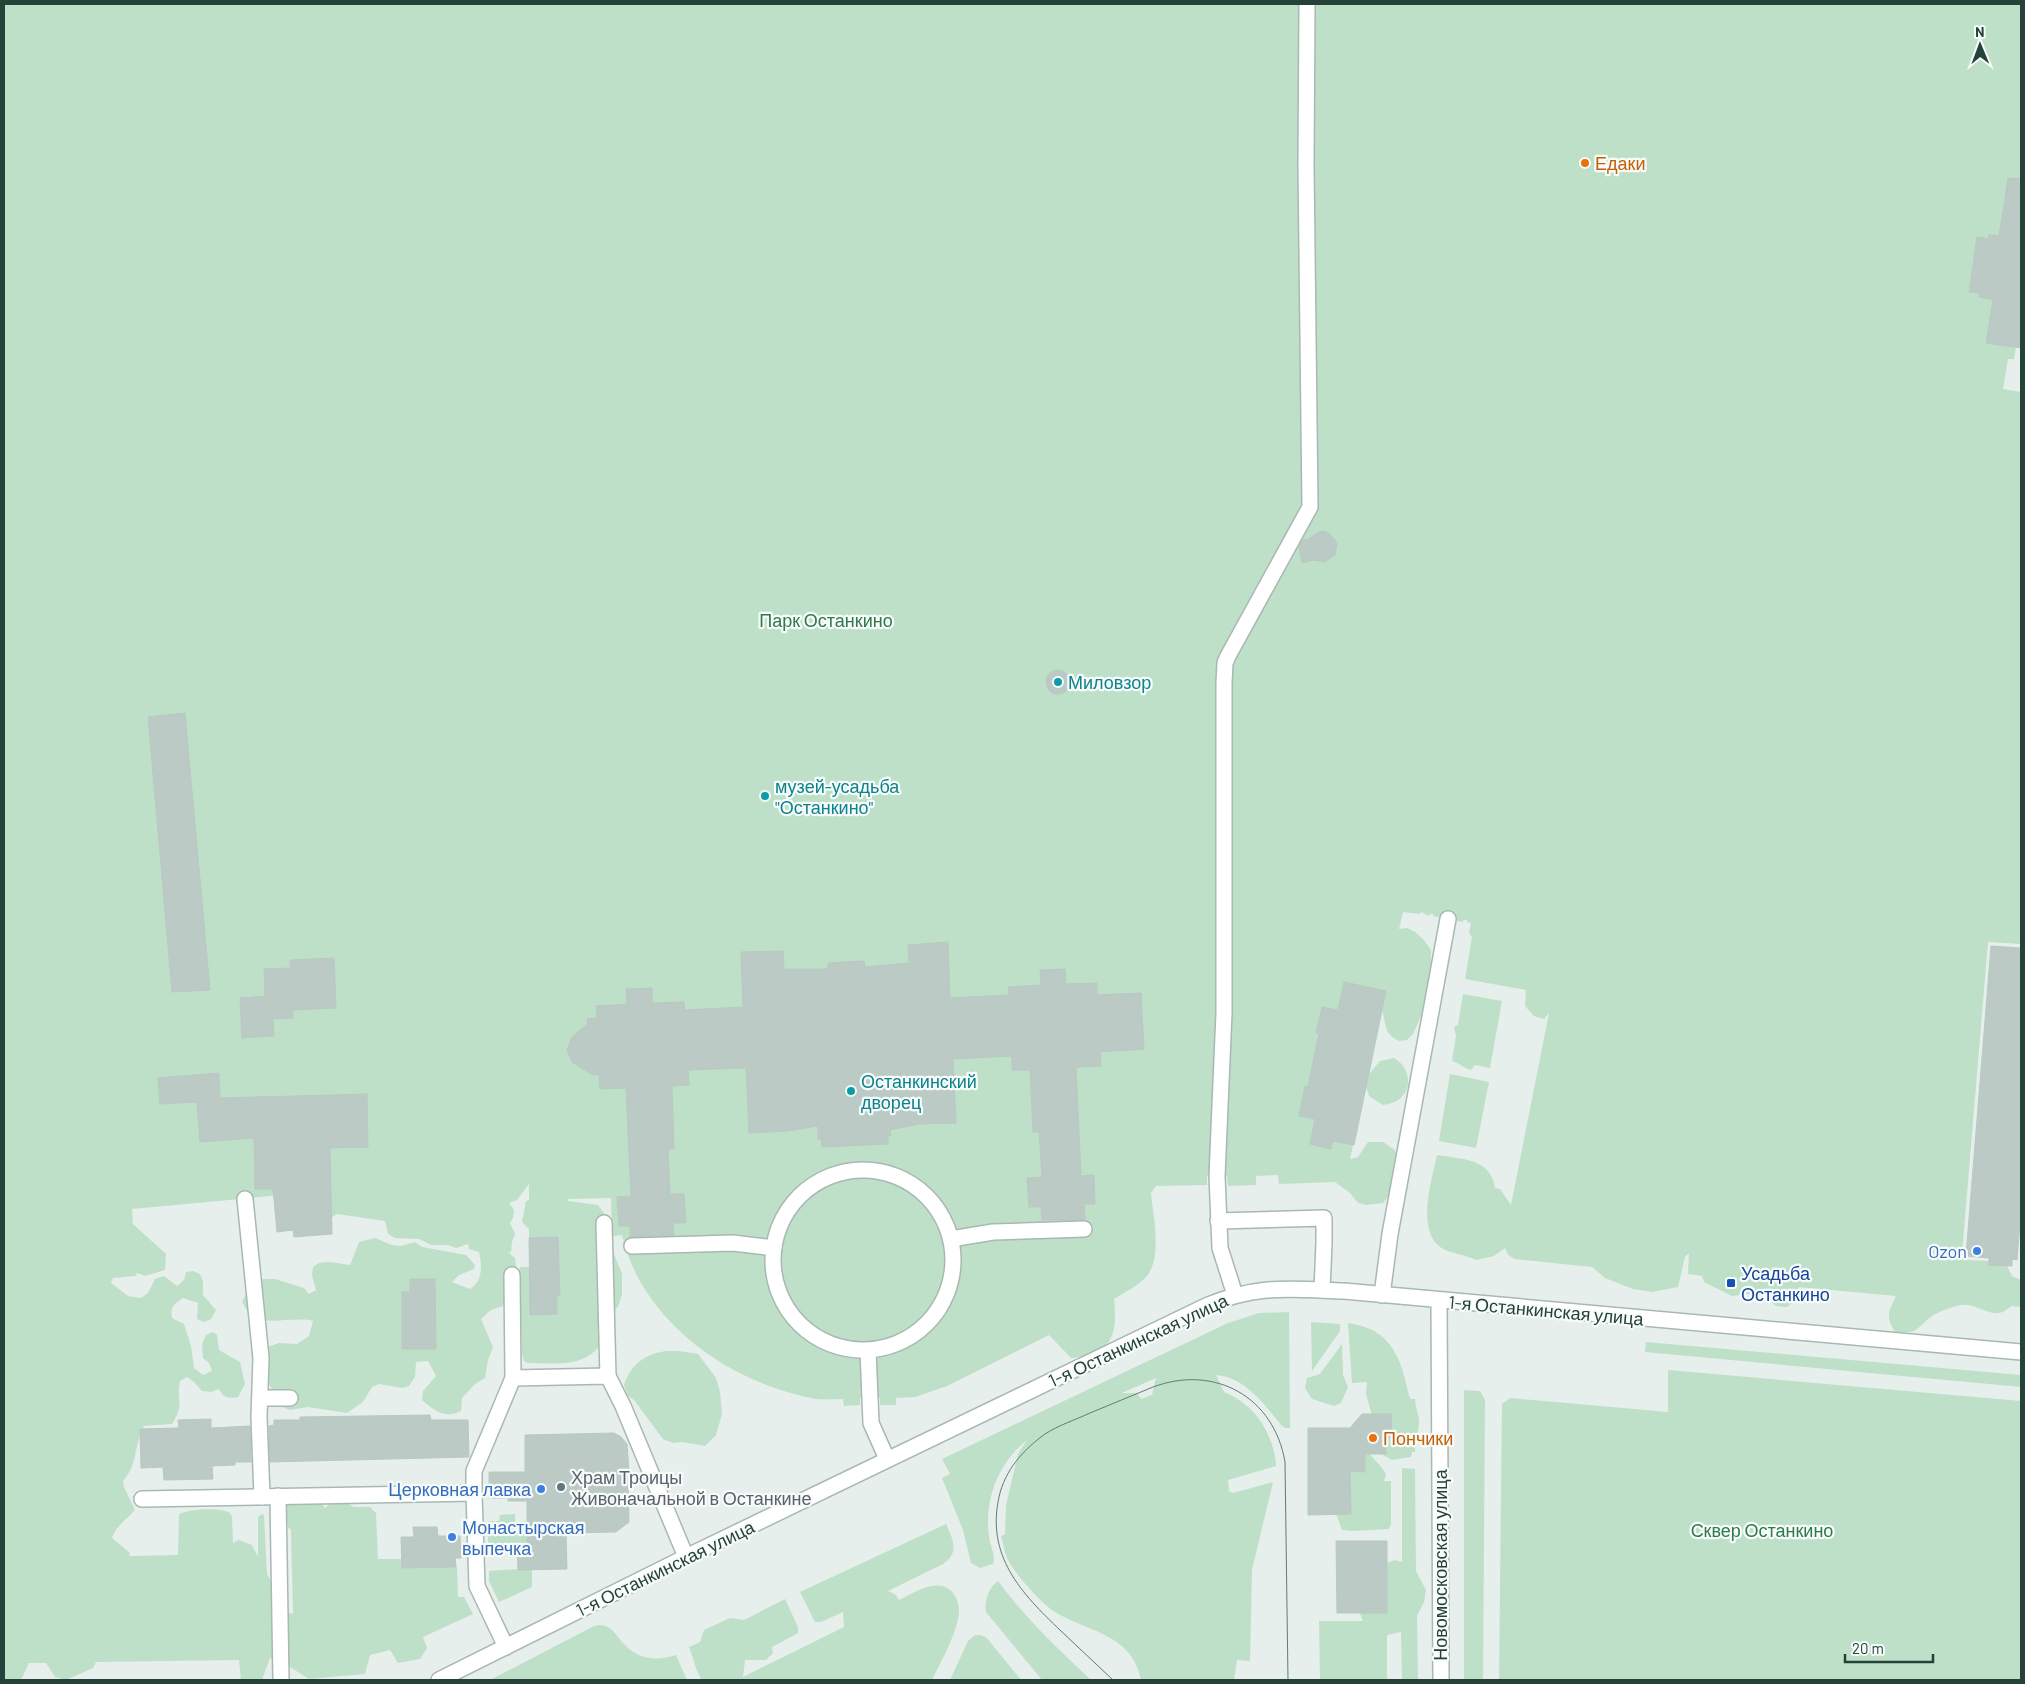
<svg xmlns="http://www.w3.org/2000/svg" width="2025" height="1684" viewBox="0 0 2025 1684" font-family="Barlow,sans-serif">
  <style>
    .green { fill: #bfe0c8; fill-rule: evenodd }
    .building { fill: #bbcac4; stroke: #b8c9c2 }
    .lines { fill: none; stroke-linecap: round; stroke-linejoin: round }
    .service-casing { stroke: #a8b8b2; stroke-width: 18 }
    .tertiary-casing { stroke: #a8b8b2; stroke-width: 18 }
    .service { stroke: #fff; stroke-width: 15 }
    .tertiary { stroke: #fff; stroke-width: 15 }
    .tram { stroke: #5f7d75; stroke-width: 1 }
    .food-dot { fill: #e8710a; stroke: #f7fbf9; stroke-width: 2 }
    .culture-dot { fill: #0f9aa8; stroke: #f7fbf9; stroke-width: 2 }
    .shop-dot { fill: #3f7fe0; stroke: #f7fbf9; stroke-width: 2 }
    .transit-dot { fill: #1a4fb4; stroke: #f7fbf9; stroke-width: 2 }
    .worship-dot { fill: #6b7280; stroke: #f7fbf9; stroke-width: 2 }
    .labels { text-anchor: middle; dominant-baseline: central; stroke-width: 4.5; stroke-linejoin: round; paint-order: stroke }
    .food-label { font-size: 18px; fill: #c56008; stroke: #f7fbf9; text-anchor: start }
    .park-label { font-size: 18px; fill: #2d7a4b; stroke: #f7fbf9 }
    .culture-label { font-size: 18px; fill: #0d838f; stroke: #f7fbf9; text-anchor: start }
    .shop-label { font-size: 18px; fill: #366cbe; stroke: #f7fbf9; text-anchor: end }
    .transit-label { font-size: 18px; fill: #164399; stroke: #f7fbf9; text-anchor: start }
    .street-label { font-size: 18px; fill: #24423a; stroke: #f7fbf9 }
    .worship-label { font-size: 18px; fill: #5b616d; stroke: #f7fbf9; text-anchor: start }
  </style>
  <rect width="100%" height="100%" fill="#e6efeb"/>
  <!-- green -->
  <g class="green">
    <path d="M4 4H2021V197L2005 195 2001 220 2006 237 1989 235 1988 239 1977 238 1969 291 1980 293 1979 297 1999 300 1987 343 2016 347 2014 359H2008L2003 389 2021 392V944L1988 942 1962 1254 1965 1260 1989 1261V1264L2007 1266 2012 1276 2021 1280V1307L2011 1306C1994 1324 1979 1302 1961 1305 1952 1307 1940 1311 1932 1316 1926 1320 1921 1327 1914 1331 1909 1333 1900 1332 1895 1332 1884 1315 1890 1310 1896 1296L1799 1287 1793 1302 1787 1307 1776 1306 1764 1295 1748 1294 1732 1296 1704 1282 1702 1276 1688 1274 1689 1253 1685 1257 1678 1287 1652 1292 1633 1289 1605 1278 1592 1267 1515 1259 1508 1255 1505 1248 1494 1256 1476 1260C1464 1254 1450 1254 1440 1247 1416 1229 1432 1179 1437 1155 1461 1159 1491 1158 1495 1188L1500 1189 1511 1205 1549 1013 1544 1019 1534 1016 1525 1006 1526 990 1465 979 1472 937 1469 933 1471 923 1467 922V920H1463V922L1433 916V914H1430L1429 916 1421 912 1420 914 1403 912 1399 929 1407 928 1415 932 1423 939 1431 950V974L1426 992 1429 1008 1421 1016 1413 1034 1407 1040 1399 1041 1392 1037 1387 1031 1382 1010 1369 1074 1380 1061 1394 1058C1410 1067 1414 1089 1398 1100 1394 1103 1388 1104 1383 1105L1369 1096 1366 1087 1350 1159 1358 1157 1368 1142H1383L1395 1150 1399 1162 1398 1184 1383 1203 1366 1205 1358 1203 1350 1193 1335 1182 1279 1184 1278 1175 1256 1176V1185L1228 1186 1227 1176H1207V1185L1156 1186 1151 1193C1153 1216 1163 1258 1146 1277 1138 1286 1125 1292 1114 1299 1118 1338 1111 1353 1071 1358L1049 1335 947 1386 915 1397 896 1398V1405H880V1398H860V1405L844 1406 843 1399C834 1399 825 1400 816 1399 731 1384 642 1322 622 1235L612 1236 611 1198 568 1199V1201L598 1205 607 1217 608 1239 622 1274V1295L618 1307 603 1319H599L598 1348C580 1368 552 1363 527 1363L524 1361 522 1354 520 1267H530L531 1315 557 1314V1302L550 1294 543 1241 540 1237 529 1238V1229L522 1222 526 1201 529 1200V1184L517 1200 509 1203 514 1210 513 1218 510 1223 515 1234 512 1242 511 1252H508L515 1258 518 1277 503 1291 505 1300 503 1306 491 1310 481 1319 493 1347 488 1360 485 1378 475 1384 462 1398 461 1411C444 1419 435 1411 422 1400L423 1391 436 1376 428 1361 416 1362 415 1377 409 1386 402 1388 379 1384 372 1387 363 1402 347 1413 308 1407 290 1410 282 1407 261 1370 265 1348 279 1343 297 1344 309 1336 313 1321C298 1316 262 1326 251 1316 247 1312 245 1306 242 1302L248 1289 263 1279H275L304 1288 309 1294 316 1290 312 1275 313 1267C323 1258 337 1264 350 1265L359 1242 375 1238 392 1245 401 1246 415 1242 422 1247 466 1255 475 1265 474 1269 459 1275 452 1282 470 1289C483 1281 482 1266 479 1252L469 1249 468 1244 456 1248 448 1245H431L419 1239 395 1238 388 1234 385 1221 337 1214 322 1224 303 1193 132 1209 133 1224 166 1254 165 1270 145 1276 137 1273 136 1276 113 1278 111 1283 128 1296 141 1298 148 1293 155 1279 164 1276 177 1286 184 1280 186 1272 193 1271 200 1274 203 1281V1295L216 1310 211 1319 204 1322 197 1319 198 1303 183 1298C174 1304 170 1307 172 1318L184 1324 191 1346 194 1368 203 1375 212 1371 209 1363 203 1358 202 1344 206 1335 213 1332 217 1335 219 1350 240 1362 245 1384 238 1397C228 1399 224 1398 219 1389L211 1392 202 1391 194 1382 187 1377 180 1381C176 1401 185 1403 172 1424L144 1426C134 1444 138 1465 123 1481L124 1487 135 1510C127 1519 115 1527 112 1538L130 1553 129 1556 178 1555 179 1514C190 1509 220 1507 230 1513L232 1517 233 1543 239 1540 252 1545 258 1557V1517L262 1514 264 1515 267 1574 289 1613 293 1614 291 1530 288 1527 285 1504 316 1497 325 1508 332 1502 342 1499 353 1507H370L376 1513 378 1559H402V1568L457 1567 458 1597H464L473 1614 423 1637 427 1648 420 1659 398 1663 390 1650 370 1655 365 1674 309 1679 282 1662 270 1658 262 1680H241L239 1660 96 1662 93 1668 66 1680 55 1677 46 1663H29L21 1680H7L4 1678Z"/>
    <path d="M1463 994 1502 1001 1490 1068 1475 1065 1471 1070C1463 1068 1460 1063 1452 1061L1456 1036 1454 1027 1458 1025Z"/>
    <polygon points="1450,1074 1489,1082 1476,1148 1439,1141"/>
    <path d="M1289 1312 1290 1428H1285L1281 1425C1264 1404 1245 1377 1216 1375L1224 1392C1254 1404 1272 1431 1276 1463V1466L1228 1480 1229 1491 1233 1493 1273 1482 1252 1570 1250 1661 1237 1660 1234 1680H1141C1132 1634 1090 1633 1055 1612 1041 1603 1014 1573 1007 1558 1004 1551 1003 1543 1001 1536L1005 1534 1006 1505 1018 1454 1027 1440C998 1463 984 1500 989 1537 990 1546 996 1555 993 1564L980 1568 971 1563 963 1530 942 1478 950 1474 942 1459 1228 1323 1259 1313ZM1156 1378 1152 1395 1141 1399 1137 1393H1122Z"/>
    <polygon points="1311,1322 1340,1324 1340,1331 1312,1371"/>
    <path d="M1348 1323C1392 1329 1401 1358 1409 1396L1411 1399H1415C1415 1406 1418 1412 1419 1419 1420 1427 1415 1442 1415 1452H1412L1411 1457 1392 1460 1383 1455 1366 1394 1367 1382 1352 1383Z"/>
    <polygon points="1646,1342 2021,1375 2021,1387 1645,1352"/>
    <polygon points="1342,1344 1343,1375 1348,1387 1341,1403 1334,1406 1312,1399 1305,1388 1307,1378 1320,1374"/>
    <path d="M666 1351H679L698 1354 716 1378 720 1392 722 1414 716 1435 705 1446 682 1442 673 1443 663 1439 634 1400 628 1396 624 1385C631 1365 644 1354 666 1351Z"/>
    <polygon points="1668,1370 2021,1401 2021,1680 1499,1680 1502,1404 1510,1398 1668,1412"/>
    <polygon points="1464,1390 1480,1391 1485,1400 1483,1680 1464,1680"/>
    <path d="M1361 1444C1369 1455 1379 1462 1386 1474L1384 1481H1391V1524L1389 1529 1352 1531 1342 1530 1337 1516 1326 1502Z"/>
    <polygon points="1402,1468 1415,1469 1416,1571 1426,1590 1424,1602 1417,1616 1418,1680 1402,1680 1401,1632 1387,1635 1387,1680 1320,1680 1319,1621 1363,1621 1359,1611 1382,1565 1395,1560 1402,1562"/>
    <polygon points="515,1514 515,1522 526,1521 527,1543 510,1543 510,1548 488,1548 488,1521 499,1521 500,1515"/>
    <path d="M946 1524C953 1539 960 1553 943 1564L888 1591 896 1595 899 1600C915 1592 942 1574 955 1596 959 1603 960 1611 958 1619 954 1639 941 1661 932 1680H702C695 1670 694 1659 689 1647L700 1642 704 1630 730 1618 744 1620 785 1599 798 1627V1633L772 1647 773 1653 766 1660H745L743 1677 844 1627 843 1612 821 1622H815L800 1592Z"/>
    <polygon points="532,1568 532,1587 499,1602 489,1581 489,1571"/>
    <path d="M998 1581C1025 1618 1058 1649 1091 1680H1042L986 1612C984 1601 989 1587 998 1581Z"/>
    <path d="M600 1625C613 1626 616 1636 624 1644 638 1660 657 1661 676 1655L687 1680H490L594 1626Z"/>
    <polygon points="975,1635 980,1635 986,1637 1021,1680 950,1680 968,1641"/>
  </g>
  <!-- building -->
  <g class="building">
    <polygon points="2008,178 2021,179 2021,348 1986,343 1993,300 1979,297 1980,293 1969,292 1977,237 1988,239 1989,235 1999,236"/>
    <polygon points="1324,531 1330,534 1337,543 1335,555 1325,562 1314,560 1302,563 1299,546 1303,540 1309,539 1318,532"/>
    <circle cx="1058" cy="682" r="12"/>
    <polygon points="185,713 210,990 172,992 148,717"/>
    <polygon points="948,942 950,998 1009,995 1008,987 1041,985 1040,970 1065,969 1066,984 1097,983 1097,995 1141,993 1144,1049 1100,1052 1101,1066 1076,1067 1081,1176 1094,1175 1095,1204 1084,1204 1085,1220 1042,1220 1041,1207 1029,1207 1027,1178 1042,1177 1039,1132 1033,1132 1030,1070 1012,1070 1012,1056 953,1059 956,1123 919,1124 890,1130 891,1136 888,1136 888,1144 822,1147 821,1139 818,1139 818,1126 788,1131 749,1133 746,1068 688,1070 689,1085 672,1086 674,1149 668,1149 670,1194 684,1194 686,1223 673,1223 674,1235 630,1237 630,1226 619,1226 617,1197 631,1196 626,1088 600,1089 599,1075 593,1075 572,1062 567,1050 572,1037 588,1024 587,1019 597,1018 596,1006 627,1004 626,989 652,988 652,1003 684,1002 685,1010 743,1007 741,952 783,951 784,969 828,969 828,963 864,961 865,967 909,963 908,945"/>
    <polygon points="1991,946 2021,948 2021,1211 2017,1260 2012,1259 2012,1266 1989,1265 1989,1258 1966,1256"/>
    <polygon points="334,958 336,1008 293,1010 293,1018 273,1019 274,1036 242,1038 240,998 265,996 264,969 291,968 290,960"/>
    <polygon points="1344,982 1386,991 1354,1145 1333,1141 1331,1149 1310,1144 1315,1119 1299,1116 1305,1086 1308,1087 1319,1033 1316,1033 1322,1007 1338,1010"/>
    <polygon points="219,1073 220,1098 367,1094 368,1147 330,1148 332,1234 294,1237 293,1230 277,1232 273,1189 255,1189 254,1138 200,1142 197,1102 160,1104 158,1078"/>
    <polygon points="558,1237 560,1295 557,1295 557,1314 530,1315 529,1238"/>
    <polygon points="410,1279 435,1279 436,1349 402,1349 402,1292 410,1292"/>
    <polygon points="1362,1414 1391,1414 1392,1435 1386,1441 1386,1454 1365,1454 1365,1472 1350,1471 1351,1514 1308,1515 1308,1428 1350,1428"/>
    <polygon points="430,1415 431,1420 468,1420 469,1457 270,1462 269,1426 274,1425 274,1420 300,1420 300,1417"/>
    <polygon points="211,1419 211,1428 250,1426 251,1462 235,1462 235,1465 212,1466 213,1479 164,1480 163,1467 141,1468 140,1429 179,1428 178,1420"/>
    <polygon points="614,1433 621,1437 627,1444 630,1485 628,1485 629,1522 616,1532 566,1533 567,1569 518,1570 517,1545 527,1545 527,1501 508,1501 508,1498 489,1498 489,1472 525,1472 525,1435"/>
    <polygon points="413,1527 437,1527 438,1536 460,1536 461,1558 455,1558 456,1567 402,1568 401,1537 414,1537"/>
    <polygon points="1336,1541 1387,1541 1387,1613 1337,1613"/>
  </g>
  <g class="lines">
    <!-- service casing -->
    <g class="service-casing">
      <g id="service">
        <circle cx="863" cy="1260" r="90"/>
        <polyline points="245,1199 261,1358 259,1417 262,1497"/>
        <polyline points="1218,1221 1324,1218 1324,1243 1322,1290"/>
        <polyline points="604,1223 608,1376"/>
        <polyline points="951,1239 993,1232 1084,1229"/>
        <polyline points="632,1246 733,1243 774,1248"/>
        <polyline points="1235,1295 1220,1248 1217,1176 1224,1013 1224,683 1225,663 1228,656 1310,507 1306,164 1307,4"/>
        <polyline points="1382,1295 1390,1234 1448,919"/>
        <polyline points="868,1350 871,1423 887,1459"/>
        <polyline points="513,1378 608,1376 623,1406 686,1557"/>
        <polyline points="260,1398 290,1398"/>
        <polyline points="474,1493 477,1586 506,1647"/>
        <polyline points="278,1496 281,1680"/>
        <polyline points="142,1499 474,1493 474,1471 513,1378 512,1275"/>
      </g>
    </g>
    <!-- tertiary casing -->
    <g class="tertiary-casing">
      <g id="tertiary">
        <polyline points="1439,1300 1441,1680"/>
        <path d="M439 1680 686 1557 1206 1306C1257 1284 1290 1289 1344 1291L2021 1352"/>
      </g>
    </g>
    <!-- service -->
    <use href="#service" class="service"/>
    <!-- tertiary -->
    <use href="#tertiary" class="tertiary"/>
    <!-- tram -->
    <path class="tram" d="M1113 1680C1096 1664 1078 1647 1061 1631 1021 1593 986 1556 999 1497 1005 1470 1023 1450 1045 1434 1059 1425 1075 1420 1090 1413 1111 1404 1132 1396 1153 1387 1215 1364 1274 1397 1285 1462L1288 1680"/>
  </g>
  <!-- markers -->
  <g class="food-dot">
    <circle cx="1585" cy="163" r="5"/>
    <circle cx="1373" cy="1438" r="5"/>
  </g>
  <g class="culture-dot">
    <circle cx="1058" cy="682" r="5"/>
    <circle cx="765" cy="796" r="5"/>
    <circle cx="851" cy="1091" r="5"/>
  </g>
  <g class="shop-dot">
    <circle cx="1977" cy="1251" r="5"/>
    <circle cx="541" cy="1489" r="5"/>
    <circle cx="452" cy="1537" r="5"/>
  </g>
  <rect class="transit-dot" x="1726" y="1278" width="10" height="10" rx="2.5"/>
  <circle class="worship-dot" cx="561" cy="1487" r="5"/>
  <g class="labels">
    <!-- food labels -->
    <g class="food-label">
      <text x="1595" y="163">Едаки</text>
      <text x="1383" y="1438">Пончики</text>
    </g>
    <!-- park labels -->
    <g class="park-label">
      <text x="826" y="620">Парк Останкино</text>
      <text x="1762" y="1530">Сквер Останкино</text>
    </g>
    <!-- culture labels -->
    <g class="culture-label">
      <text x="1068" y="682">Миловзор</text>
      <text x="775" y="786">музей-усадьба<tspan x="775" dy="21">"Останкино"</tspan></text>
      <text x="861" y="1081">Останкинский<tspan x="861" dy="21">дворец</tspan></text>
    </g>
    <!-- shop labels -->
    <g class="shop-label">
      <text x="1967" y="1251">Ozon</text>
      <text x="531" y="1489">Церковная лавка</text>
      <text x="462" y="1527" text-anchor="start">Монастырская<tspan x="462" dy="21">выпечка</tspan></text>
    </g>
    <!-- transit labels -->
    <g class="transit-label">
      <text x="1741" y="1273">Усадьба<tspan x="1741" dy="21">Останкино</tspan></text>
    </g>
    <!-- street labels -->
    <g class="street-label">
      <text transform="translate(1546 1310) rotate(5)">1-я Останкинская улица</text>
      <text transform="translate(1138 1340) rotate(-25)">1-я Останкинская улица</text>
      <text transform="translate(1440 1565) rotate(-90)">Новомосковская улица</text>
      <text transform="translate(665 1568) rotate(-26)">1-я Останкинская улица</text>
    </g>
    <!-- worship labels -->
    <g class="worship-label">
      <text x="571" y="1477">Храм Троицы<tspan x="571" dy="21">Живоначальной в Останкине</tspan></text>
    </g>
  </g>
  <!-- border -->
  <rect width="2025" height="1684" fill="none" stroke="#24423a" stroke-width="10"/>
  <!-- north arrow -->
  <g transform="translate(1980 45) rotate(359)" stroke="#f7fbf9" stroke-width="4" paint-order="stroke">
  <path d="M0-4L9 19L0 12L-9 19Z" fill="#24423a"/>
  <text y="-8" font-size="14" font-weight="bold" text-anchor="middle" fill="#24423a">N</text>
  </g>
  <!-- scale -->
  <path d="M1845 1654v8h88v-8" fill="none" stroke="#24423a" stroke-width="2.5"/>
  <text x="1852" y="1654" font-size="15" fill="#24423a" stroke="#f7fbf9" stroke-width="4" paint-order="stroke">20 m</text>
</svg>
